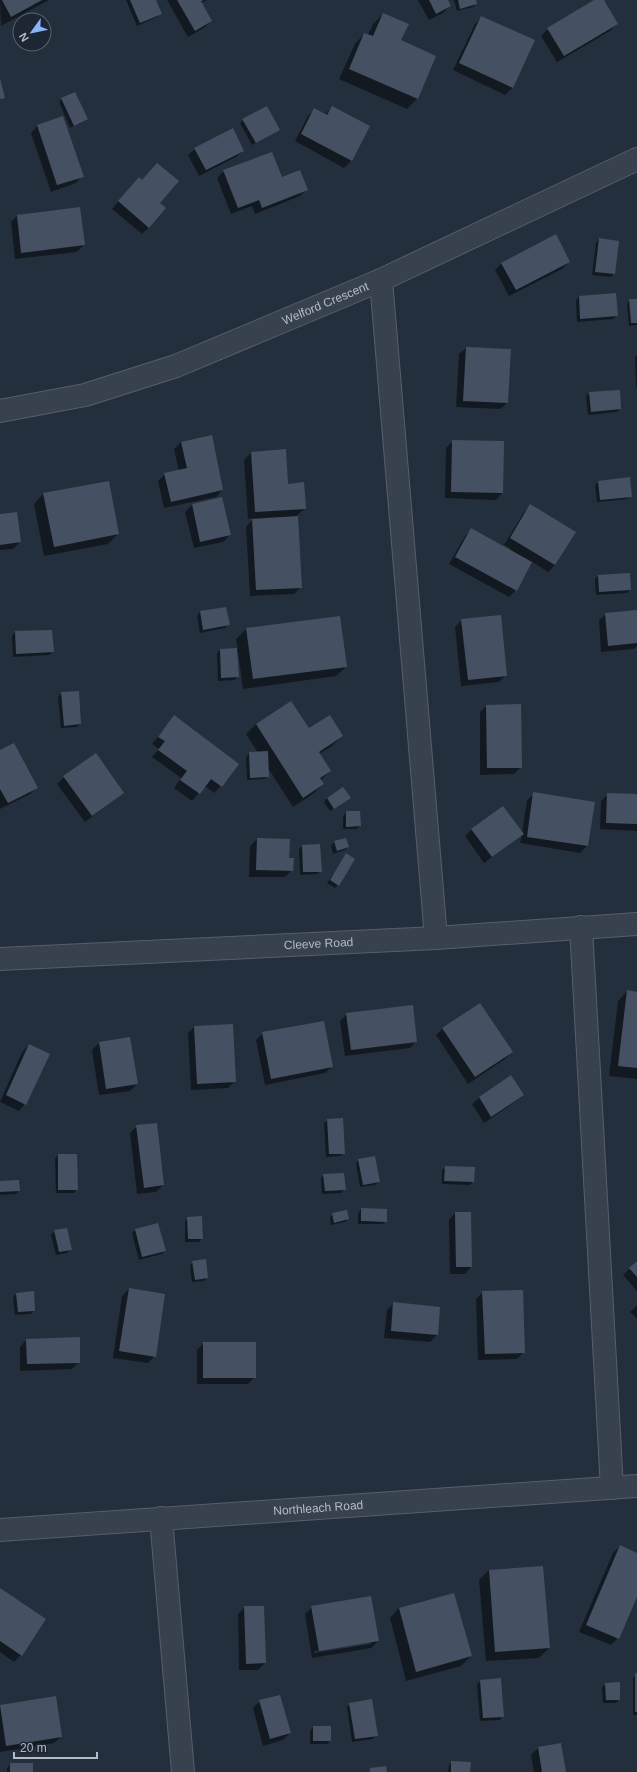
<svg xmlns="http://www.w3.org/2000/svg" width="637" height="1772" viewBox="0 0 637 1772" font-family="Arial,sans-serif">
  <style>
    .shadow { fill: #0007; fill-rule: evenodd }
    .building { fill: #455162 }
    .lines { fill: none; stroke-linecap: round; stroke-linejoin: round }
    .minor-casing { stroke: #565f6c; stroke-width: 24 }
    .minor { stroke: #38414e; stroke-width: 22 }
    .labels { text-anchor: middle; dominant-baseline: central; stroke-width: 4; stroke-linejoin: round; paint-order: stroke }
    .street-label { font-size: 12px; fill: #b4bcc9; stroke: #1d2633 }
  </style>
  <rect width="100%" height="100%" fill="#242f3e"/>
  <!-- shadow -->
  <g class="shadow">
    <polygon points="0,0 49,0 1,26"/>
    <polygon points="126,0 154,0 160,14 157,17 137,26"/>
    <polygon points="167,0 207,0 201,3 211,21 204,28 188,37"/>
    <polygon points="418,0 447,0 450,6 443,13 429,20"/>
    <polygon points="454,0 475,0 476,4 473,7 457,11"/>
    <polygon points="596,0 603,0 617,24 610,31 557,62 541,36 548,29"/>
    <polygon points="383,14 400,40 435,56 417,99 407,109 339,79 355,44 364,34 368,35 373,24"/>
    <polygon points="482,17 534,41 512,88 505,95 453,70 475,24"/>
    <polygon points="62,99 87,119 70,128 59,102"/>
    <polygon points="332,107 369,126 351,161 344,168 295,141 308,116 315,109 325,115"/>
    <polygon points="243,120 278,130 252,145 240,123"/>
    <polygon points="37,126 82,176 76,183 51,192 31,133"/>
    <polygon points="195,149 243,151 236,157 199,176 188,155"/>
    <polygon points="224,171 281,178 307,189 300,196 255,214 252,206 231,214 217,178"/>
    <polygon points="142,181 159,203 149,227 142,234 112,209 132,185"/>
    <polygon points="17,216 84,245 77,252 15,259 11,222"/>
    <polygon points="599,239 614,274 611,277 592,275 596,243"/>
    <polygon points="569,262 562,269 509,296 495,270 502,263"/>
    <polygon points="579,297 616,316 613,319 577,322 576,300"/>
    <polygon points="630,300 637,300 637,325 629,326 627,304"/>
    <polygon points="466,348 510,350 507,403 500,409 456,407 459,354"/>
    <polygon points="637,355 637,387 636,387 635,357"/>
    <polygon points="590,393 620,409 617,412 588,415 586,396"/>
    <polygon points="453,441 502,493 496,500 445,498 446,448"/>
    <polygon points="181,442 222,490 216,497 164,508 158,481 165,474 179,471 174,449"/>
    <polygon points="251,453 287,485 305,509 297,515 301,587 294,594 250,596 246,527 254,518 248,519 244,460"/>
    <polygon points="598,482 631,496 627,499 597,502 595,485"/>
    <polygon points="43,494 118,534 108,544 44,556 34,504"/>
    <polygon points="192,505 230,535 223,542 194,548 185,512"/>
    <polygon points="531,505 574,532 555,565 548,572 531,561 516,590 509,597 449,564 465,536 472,529 510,550 510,548 504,545 524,512"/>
    <polygon points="0,515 20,542 13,549 0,550"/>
    <polygon points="598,576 630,590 627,593 596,595 595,579"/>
    <polygon points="226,608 228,625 225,628 200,633 197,616 200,612"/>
    <polygon points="637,611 637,646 634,649 601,652 599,620 606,614"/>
    <polygon points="462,620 506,675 499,682 461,686 455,627"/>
    <polygon points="246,629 346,667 336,676 243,689 238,652 237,653 238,676 235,680 218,681 217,653 220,650 238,649 236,639"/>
    <polygon points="15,632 53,652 49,655 13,657 12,636"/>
    <polygon points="78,692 80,724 77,727 61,728 58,697 62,693"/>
    <polygon points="291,702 309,729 342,736 332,746 319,754 330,771 320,781 323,784 313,794 293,807 268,768 268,776 265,779 247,780 246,757 249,753 258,753 246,734 256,724"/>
    <polygon points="486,706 521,767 514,774 480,775 480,712"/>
    <polygon points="174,717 221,786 214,793 205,786 192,801 174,788 181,778 152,757 159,749 152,744"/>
    <polygon points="0,751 36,788 30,794 0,809"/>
    <polygon points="64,777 123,793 85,822 57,784"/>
    <polygon points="534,794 587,846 580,853 520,843 522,835 484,863 465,836 471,830 522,833 527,800"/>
    <polygon points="608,794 637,795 637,831 600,829 601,801"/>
    <polygon points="327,798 349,798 330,811 324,802"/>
    <polygon points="346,812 359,812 360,825 357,829 343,829 343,816"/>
    <polygon points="257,839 289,840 288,859 292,870 285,877 249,877 250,846"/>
    <polygon points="346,839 348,847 345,850 333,854 331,846 334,842"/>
    <polygon points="319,845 321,871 317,874 300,875 299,849 302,846"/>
    <polygon points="346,855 338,885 335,888 327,883"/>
    <polygon points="627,991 637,993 637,1079 609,1076 618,1001"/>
    <polygon points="347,1014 416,1041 410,1048 345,1056 340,1021"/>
    <polygon points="195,1026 235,1081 228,1088 191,1090 188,1033"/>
    <polygon points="443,1028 512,1052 505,1059 468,1084 436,1035"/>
    <polygon points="263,1033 332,1067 325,1073 265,1085 256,1040"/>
    <polygon points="99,1043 137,1084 130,1091 99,1095 92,1050"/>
    <polygon points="29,1045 25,1104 19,1111 0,1102 22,1052"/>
    <polygon points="511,1076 523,1095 516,1101 484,1123 472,1104 479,1098"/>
    <polygon points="328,1120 344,1153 340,1156 326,1157 324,1123"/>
    <polygon points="137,1126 163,1185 156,1192 137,1194 130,1133"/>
    <polygon points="58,1155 77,1189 74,1193 56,1193 55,1159"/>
    <polygon points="359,1160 379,1182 375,1185 360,1187 356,1163"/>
    <polygon points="446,1167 473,1182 470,1185 442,1184 442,1170"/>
    <polygon points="324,1175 345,1189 341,1193 322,1194 321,1178"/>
    <polygon points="0,1182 19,1191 16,1194 0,1195"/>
    <polygon points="361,1209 386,1221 383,1224 358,1224 358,1213"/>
    <polygon points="455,1213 471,1267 465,1274 450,1274 449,1220"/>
    <polygon points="333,1214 348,1219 345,1222 331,1225 330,1218"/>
    <polygon points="188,1218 202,1238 199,1242 185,1242 185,1221"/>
    <polygon points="136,1230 165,1251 162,1254 139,1260 132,1233"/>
    <polygon points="55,1231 71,1249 67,1253 56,1255 51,1235"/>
    <polygon points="193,1262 207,1278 204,1281 192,1282 190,1265"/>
    <polygon points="637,1262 637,1291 623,1275"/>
    <polygon points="129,1289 155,1356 148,1363 113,1358 122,1296"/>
    <polygon points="483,1292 524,1352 517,1359 478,1360 476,1299"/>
    <polygon points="16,1294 34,1311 31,1314 15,1315 13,1297"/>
    <polygon points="394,1303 437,1335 430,1342 384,1338 387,1310"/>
    <polygon points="637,1305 637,1319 630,1312"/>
    <polygon points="26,1340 79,1362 72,1369 20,1371 20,1347"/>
    <polygon points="204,1343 255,1377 248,1384 197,1384 197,1350"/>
    <polygon points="620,1546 637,1554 637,1594 618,1638 611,1645 579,1632 613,1553"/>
    <polygon points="489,1570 549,1648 539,1658 486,1661 479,1580"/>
    <polygon points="0,1589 21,1655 14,1662 0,1652"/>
    <polygon points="245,1607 263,1607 265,1663 258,1670 239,1670 238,1614"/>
    <path d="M312 1607 378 1641 371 1648 312 1658 305 1614ZM371 1642V1644L314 1653V1651Z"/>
    <polygon points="399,1608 471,1656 461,1666 406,1681 390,1618"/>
    <polygon points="637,1674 637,1715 633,1715 633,1678"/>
    <polygon points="481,1680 503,1716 500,1720 480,1721 477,1684"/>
    <polygon points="606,1684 619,1700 616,1703 603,1703 602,1687"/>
    <polygon points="55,1698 61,1737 54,1743 0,1752 0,1706"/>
    <polygon points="260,1701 290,1733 283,1740 263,1746 253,1708"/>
    <polygon points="350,1704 376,1735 373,1739 352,1742 347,1707"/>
    <polygon points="313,1727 330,1741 327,1744 310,1744 310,1731"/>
    <polygon points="561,1744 565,1772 534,1772 531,1755 538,1748"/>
    <polygon points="452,1762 469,1772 448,1772 449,1765"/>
    <polygon points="10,1764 32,1772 7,1772 7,1768"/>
  </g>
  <!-- building -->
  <g class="building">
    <polygon points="2,0 42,0 11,17"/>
    <polygon points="130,0 156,0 162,14 140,23"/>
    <polygon points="177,0 204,0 201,1 212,21 195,31"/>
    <polygon points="429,0 448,0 451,6 436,14"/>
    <polygon points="458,0 476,0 477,4 460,9"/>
    <polygon points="594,0 604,0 618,24 564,56 547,28"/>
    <polygon points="383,13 409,24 401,40 436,56 418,99 349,69 364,33 373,36"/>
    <polygon points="481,16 535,40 513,88 459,63"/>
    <polygon points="0,78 5,98 0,99"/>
    <polygon points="75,92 88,119 74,126 61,98"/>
    <polygon points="267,106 280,130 256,143 242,119"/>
    <polygon points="332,106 370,126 352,161 301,134 314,108 327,115"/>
    <polygon points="63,116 84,177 57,185 37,125"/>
    <polygon points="233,128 244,151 206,170 194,148"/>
    <polygon points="272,152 282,177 300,170 308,190 262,208 259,200 238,208 223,170"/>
    <polygon points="157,163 179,181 160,203 166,208 149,228 118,201 139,177 142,180"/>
    <polygon points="80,207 85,245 21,253 17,215"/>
    <polygon points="556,234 570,262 516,290 501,263"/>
    <polygon points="599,238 619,241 615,274 595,272"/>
    <polygon points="616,293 618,316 580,319 579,296"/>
    <polygon points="629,299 637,299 637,323 631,323"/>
    <polygon points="466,347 511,349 508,403 463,401"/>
    <polygon points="620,390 621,409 591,412 589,392"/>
    <polygon points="212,435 223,490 171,502 164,473 187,468 181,442"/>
    <polygon points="452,440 504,441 503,493 451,492"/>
    <polygon points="286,449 288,484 304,482 306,509 255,512 251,452"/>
    <polygon points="630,477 632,497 600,500 598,481"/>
    <polygon points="109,481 119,534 54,547 43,493"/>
    <polygon points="222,497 231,535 200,542 192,504"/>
    <polygon points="530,504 576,532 555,565 510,538"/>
    <polygon points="17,512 21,542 0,545 0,514"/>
    <polygon points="298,516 302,588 256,590 252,519"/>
    <polygon points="471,528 532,562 517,591 455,557"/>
    <polygon points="630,573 631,590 599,592 598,575"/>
    <polygon points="226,607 230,625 203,630 200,611"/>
    <polygon points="637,610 637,643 608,646 605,613"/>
    <polygon points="501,615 507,676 468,680 461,619"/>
    <polygon points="340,616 347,667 253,679 246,628"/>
    <polygon points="52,630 54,652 16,654 15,631"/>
    <polygon points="237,648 239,677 221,678 220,649"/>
    <polygon points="79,691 81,724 64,726 61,692"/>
    <polygon points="291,701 309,728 330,715 343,736 319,752 331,771 320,778 324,784 303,798 256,724"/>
    <polygon points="521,704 522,768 487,768 486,705"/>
    <polygon points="174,715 239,764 222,787 211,779 200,794 180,780 187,771 158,750 165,741 158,737"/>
    <polygon points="14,743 38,788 8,803 0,789 0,750"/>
    <polygon points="268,751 269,777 250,778 249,752"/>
    <polygon points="96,753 124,793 92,816 63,776"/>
    <polygon points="343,787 351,798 334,809 327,798"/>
    <polygon points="533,792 595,802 588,846 527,837"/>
    <polygon points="607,793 637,794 637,824 606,823"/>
    <polygon points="503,806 524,834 492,857 471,829"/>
    <polygon points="346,811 360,811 361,826 346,827"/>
    <polygon points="257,838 290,839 289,858 294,858 293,871 256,870"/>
    <polygon points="346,838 349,847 337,851 334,841"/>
    <polygon points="320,844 322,872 303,872 302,845"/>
    <polygon points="346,853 355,859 339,886 330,880"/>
    <polygon points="627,990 637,992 637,1068 618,1066"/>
    <polygon points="480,1003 513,1052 475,1077 442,1028"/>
    <polygon points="413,1005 417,1042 351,1050 346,1013"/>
    <polygon points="324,1021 333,1067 271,1079 262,1032"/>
    <polygon points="233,1024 236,1082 197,1084 194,1026"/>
    <polygon points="130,1037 138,1084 106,1089 99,1042"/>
    <polygon points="29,1044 50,1054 26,1105 6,1095"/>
    <polygon points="511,1075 524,1095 491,1117 479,1097"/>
    <polygon points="343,1118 345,1154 329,1154 327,1119"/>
    <polygon points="157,1123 164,1185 144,1188 136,1125"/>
    <polygon points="58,1154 77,1154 78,1190 58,1190"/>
    <polygon points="375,1156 380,1182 363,1185 358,1159"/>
    <polygon points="445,1166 475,1167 474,1182 444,1181"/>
    <polygon points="344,1173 346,1190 325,1191 323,1174"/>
    <polygon points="19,1180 20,1191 0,1192 0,1181"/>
    <polygon points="361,1208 387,1209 387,1222 361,1221"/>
    <polygon points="347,1210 349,1219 334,1223 332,1213"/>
    <polygon points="455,1212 471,1212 472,1267 456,1267"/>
    <polygon points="202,1216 203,1239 188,1239 187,1217"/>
    <polygon points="158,1223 166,1251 142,1257 135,1229"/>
    <polygon points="67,1228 72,1250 59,1252 54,1230"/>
    <polygon points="206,1259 208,1278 195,1280 192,1261"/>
    <polygon points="637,1261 637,1277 629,1268"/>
    <polygon points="129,1288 165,1294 156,1357 119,1351"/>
    <polygon points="523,1290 525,1353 485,1354 482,1291"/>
    <polygon points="34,1291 35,1311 18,1312 16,1293"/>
    <polygon points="393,1302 440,1307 438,1335 391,1331"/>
    <polygon points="80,1337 80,1363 27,1364 26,1339"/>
    <rect x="203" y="1342" width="53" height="36"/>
    <polygon points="620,1545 637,1553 637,1597 619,1639 586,1625"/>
    <polygon points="543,1566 550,1648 495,1652 489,1570"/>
    <polygon points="0,1588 46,1619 22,1656 0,1641"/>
    <polygon points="454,1593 472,1656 416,1672 399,1608"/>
    <polygon points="371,1596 379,1641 319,1651 311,1606"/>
    <polygon points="244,1606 264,1606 266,1663 246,1664"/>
    <rect x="635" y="1673" width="2" height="39"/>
    <polygon points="501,1678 504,1717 483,1718 480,1680"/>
    <polygon points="620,1682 620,1700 606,1700 605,1683"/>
    <polygon points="280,1695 291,1733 270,1739 259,1700"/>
    <polygon points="56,1696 62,1737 6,1746 0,1705"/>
    <polygon points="372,1699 378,1736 355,1739 349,1703"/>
    <rect x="313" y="1726" width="18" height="15"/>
    <polygon points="561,1743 566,1772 542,1772 538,1747"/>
    <polygon points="451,1761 471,1762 470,1772 451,1772"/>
    <rect x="10" y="1763" width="23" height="9"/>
    <polygon points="386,1766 387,1772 370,1772 370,1768"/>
  </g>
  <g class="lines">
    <!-- minor casing -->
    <g class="minor-casing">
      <g id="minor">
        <polyline points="381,280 436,938"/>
        <path id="s1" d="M0 411 85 395 176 366 381 280 637 159"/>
        <polyline points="581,927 612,1488"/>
        <path id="s2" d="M0 959 436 938 637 924"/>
        <polyline points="161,1518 183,1772"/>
        <path id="s3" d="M0 1530 637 1486"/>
      </g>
    </g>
    <!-- minor -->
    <use href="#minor" class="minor"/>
  </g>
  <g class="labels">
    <!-- street labels -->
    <g class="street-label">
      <text stroke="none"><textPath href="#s1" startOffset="344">Welford Crescent</textPath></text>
      <text stroke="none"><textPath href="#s2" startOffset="319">Cleeve Road</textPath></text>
      <text stroke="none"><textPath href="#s3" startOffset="319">Northleach Road</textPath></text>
    </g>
  </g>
  <!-- north arrow -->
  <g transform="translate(32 32) rotate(237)"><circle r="19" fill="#1d2633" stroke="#59626f"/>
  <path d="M0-3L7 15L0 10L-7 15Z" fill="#8ab4f8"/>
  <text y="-6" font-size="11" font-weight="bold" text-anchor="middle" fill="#b4bcc9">N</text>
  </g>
  <!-- scale -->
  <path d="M14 1752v6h83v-6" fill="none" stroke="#b4bcc9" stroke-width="2"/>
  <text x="20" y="1752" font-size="12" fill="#b4bcc9" stroke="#1d2633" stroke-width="3" paint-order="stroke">20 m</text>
</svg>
